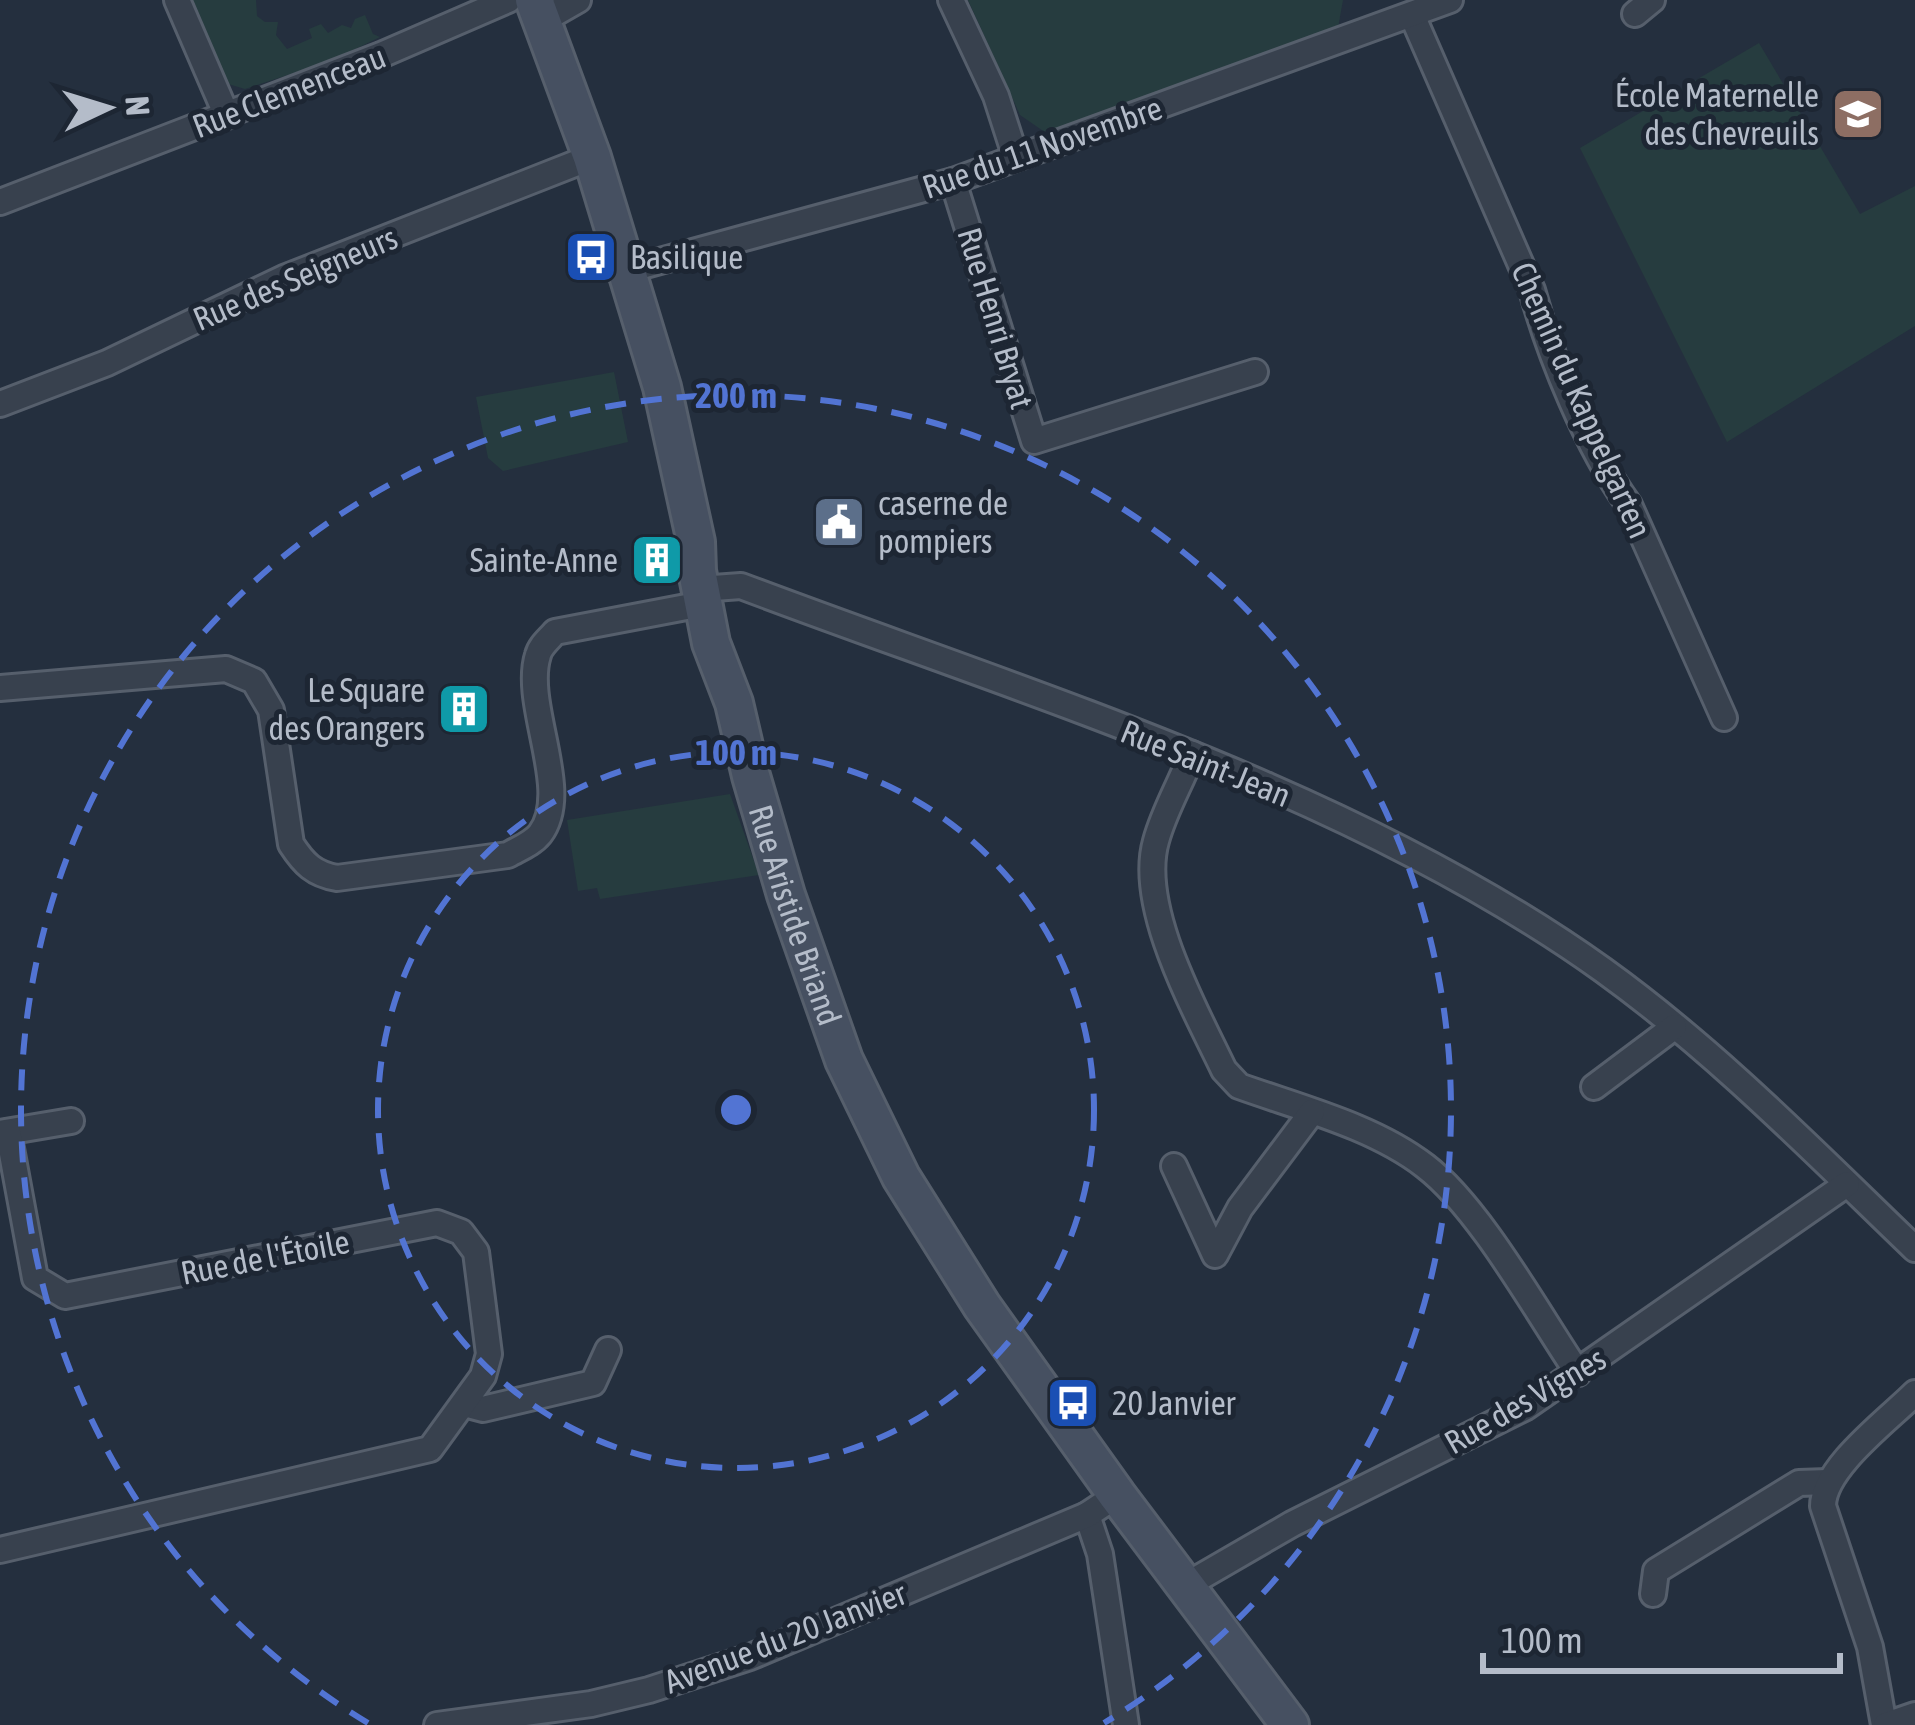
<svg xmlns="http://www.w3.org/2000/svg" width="1915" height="1725" viewBox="0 0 1915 1725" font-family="'Asap Condensed',sans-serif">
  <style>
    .green { fill: #263c3f }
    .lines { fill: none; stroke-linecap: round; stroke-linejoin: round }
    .minor-casing { stroke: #565f6c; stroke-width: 30 }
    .secondary-casing { stroke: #565f6c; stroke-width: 42 }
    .minor { stroke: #38414e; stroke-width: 24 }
    .secondary { stroke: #465061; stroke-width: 36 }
    .ring { fill: none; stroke: #5274d3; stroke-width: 6; stroke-dasharray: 21 15 }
    .labels { text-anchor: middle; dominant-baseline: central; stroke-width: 10; stroke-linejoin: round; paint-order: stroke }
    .street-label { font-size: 33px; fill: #b4bcc9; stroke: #1d2633 }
    .poi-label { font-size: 33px; fill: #b4bcc9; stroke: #1d2633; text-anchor: end }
    .centre { fill: #5274d3; stroke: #1d2633; stroke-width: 6 }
    .ring-label { font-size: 36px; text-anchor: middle; font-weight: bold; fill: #5274d3; stroke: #1d2633; stroke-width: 10; stroke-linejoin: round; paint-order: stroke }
  </style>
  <rect width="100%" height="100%" fill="#242f3e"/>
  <!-- green -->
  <g class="green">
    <polygon points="188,0 256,0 257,16 265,22 278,22 276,35 287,49 312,38 309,29 321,24 328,33 342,25 351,28 355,19 365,15 373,34 380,37 331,61 245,89 225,83"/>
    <polygon points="968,0 1343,0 1338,28 1049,135 1020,115"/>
    <polygon points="1759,43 1860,214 1915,186 1915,326 1727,442 1580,148"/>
    <polygon points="614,372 628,442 503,471 488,458 476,397"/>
    <polygon points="730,794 759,875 600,899 597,888 578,891 567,820"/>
  </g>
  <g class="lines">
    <!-- minor casing -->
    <g class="minor-casing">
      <g id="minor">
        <polyline points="177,0 227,116"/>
        <polyline points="951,0 996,96 1015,155"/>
        <polyline points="1635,14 1652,0"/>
        <path d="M1412 15 1532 290C1550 356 1588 449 1629 505L1724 718"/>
        <polyline points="543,20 578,0"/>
        <polyline points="953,181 1034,441 1255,372"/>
        <polyline points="0,202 381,55 508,0"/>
        <polyline points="627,270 953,181 1450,0"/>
        <polyline points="0,404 107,363 284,278 592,157"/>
        <path d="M700 589 741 586C1027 694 1353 791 1603 970 1717 1052 1815 1153 1915 1249"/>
        <path d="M0 688 226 669 254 681 271 710 291 844C304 864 314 874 337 878L508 855C518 849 532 844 540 834 573 791 522 705 538 655 540 646 549 639 555 632L702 604"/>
        <path d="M1192 754C1181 783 1164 811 1156 841 1137 907 1196 1011 1224 1070L1239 1086C1300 1108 1373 1126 1425 1166 1480 1208 1538 1314 1578 1373"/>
        <polyline points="1594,1087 1674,1027"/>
        <polyline points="0,1133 71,1121"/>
        <polyline points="1174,1166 1215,1255 1240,1208 1312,1112"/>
        <polyline points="464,1404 483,1409 593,1383 608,1350"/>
        <polyline points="1087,1515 1100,1554 1126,1725"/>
        <polyline points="0,1550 430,1449 483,1376 489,1354 476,1252 461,1232 437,1223 65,1296 35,1278 8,1132"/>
        <polyline points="1185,1586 1292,1524 1526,1407 1847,1184"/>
        <polyline points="1653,1594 1656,1571 1799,1483 1828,1482"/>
        <polyline points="437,1725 591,1704 649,1690 750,1657 1087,1515 1117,1495"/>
        <path d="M1884 1725 1870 1647 1823 1506C1823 1468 1888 1420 1915 1393"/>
        <polyline points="1886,1725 1915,1715"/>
      </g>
    </g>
    <!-- secondary casing -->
    <g class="secondary-casing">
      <g id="secondary">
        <path id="s1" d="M534 0 592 157 662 387 696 542 697 571 711 643 734 703 751 776 786 895 844 1060 901 1177 982 1306 1117 1495 1290 1725"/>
      </g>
    </g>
    <!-- minor -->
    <use href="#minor" class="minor"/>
    <!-- secondary -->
    <use href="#secondary" class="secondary"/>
  </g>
  <!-- distance rings -->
  <g class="ring">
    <circle cx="736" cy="1110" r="358"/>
    <path d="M368 1723A715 715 0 1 1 1104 1723"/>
  </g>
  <!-- icons -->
  <defs>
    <g id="school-square" transform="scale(2.7)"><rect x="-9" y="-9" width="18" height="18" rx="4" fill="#8d6e63" stroke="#1d2633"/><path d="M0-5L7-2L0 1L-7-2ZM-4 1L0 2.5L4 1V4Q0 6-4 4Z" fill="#fff"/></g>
    <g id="bus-square" transform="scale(2.7)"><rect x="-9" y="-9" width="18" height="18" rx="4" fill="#1a4fb4" stroke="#1d2633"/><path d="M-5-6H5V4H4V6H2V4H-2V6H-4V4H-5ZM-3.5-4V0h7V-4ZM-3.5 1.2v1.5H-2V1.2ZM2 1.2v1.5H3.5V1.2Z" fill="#fff"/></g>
    <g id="civic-square" transform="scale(2.7)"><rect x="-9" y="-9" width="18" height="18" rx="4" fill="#5c6f8a" stroke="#1d2633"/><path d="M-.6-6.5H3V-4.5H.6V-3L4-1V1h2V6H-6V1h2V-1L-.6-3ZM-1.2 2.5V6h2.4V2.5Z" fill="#fff"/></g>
    <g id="building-square" transform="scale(2.7)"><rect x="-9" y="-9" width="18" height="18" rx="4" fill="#0f9aa8" stroke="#1d2633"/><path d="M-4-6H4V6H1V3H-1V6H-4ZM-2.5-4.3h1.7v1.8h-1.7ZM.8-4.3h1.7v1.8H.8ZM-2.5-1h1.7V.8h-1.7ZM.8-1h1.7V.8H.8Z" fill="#fff"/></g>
  </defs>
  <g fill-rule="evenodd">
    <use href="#school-square" x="1858" y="114"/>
    <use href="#bus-square" x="591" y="257"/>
    <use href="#civic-square" x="839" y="522"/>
    <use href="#building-square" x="657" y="560"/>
    <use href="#building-square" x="464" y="709"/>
    <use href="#bus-square" x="1073" y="1403"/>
  </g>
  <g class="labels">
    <!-- street labels -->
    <g class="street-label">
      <text transform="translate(289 91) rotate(-21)">Rue Clemenceau</text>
      <text transform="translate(1042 147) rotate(-19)">Rue du 11 Novembre</text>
      <text transform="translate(295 278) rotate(-23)">Rue des Seigneurs</text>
      <text transform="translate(996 318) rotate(73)">Rue Henri Bryat</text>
      <text transform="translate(1582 400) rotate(66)">Chemin du Kappelgarten</text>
      <text transform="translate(1206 763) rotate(22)">Rue Saint-Jean</text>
      <text stroke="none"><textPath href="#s1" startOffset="954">Rue Aristide Briand</textPath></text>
      <text transform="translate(265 1257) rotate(-11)">Rue de l'Étoile</text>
      <text transform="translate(1525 1400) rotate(-30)">Rue des Vignes</text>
      <text transform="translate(785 1637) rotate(-21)">Avenue du 20 Janvier</text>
    </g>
    <!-- poi labels -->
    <g class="poi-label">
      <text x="1819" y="95">École Maternelle<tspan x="1819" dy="38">des Chevreuils</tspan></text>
      <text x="630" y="257" text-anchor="start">Basilique</text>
      <text x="878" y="503" text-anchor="start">caserne de<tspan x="878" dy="38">pompiers</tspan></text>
      <text x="618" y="560">Sainte-Anne</text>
      <text x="425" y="690">Le Square<tspan x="425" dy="38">des Orangers</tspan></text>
      <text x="1112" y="1403" text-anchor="start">20 Janvier</text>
    </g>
  </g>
  <circle cx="736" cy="1110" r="18" class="centre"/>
  <g class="ring-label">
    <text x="736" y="408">200 m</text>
    <text x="736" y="765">100 m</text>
  </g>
  <!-- north arrow -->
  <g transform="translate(108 108) rotate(86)" stroke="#1d2633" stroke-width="9" paint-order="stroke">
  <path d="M0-9L21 45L0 30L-21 45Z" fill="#b4bcc9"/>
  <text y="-18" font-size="33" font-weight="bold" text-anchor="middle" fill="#b4bcc9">N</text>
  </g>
  <!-- scale -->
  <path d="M1483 1653v18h357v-18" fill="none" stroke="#b4bcc9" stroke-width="6"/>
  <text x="1501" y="1653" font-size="36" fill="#b4bcc9" stroke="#1d2633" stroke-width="9" paint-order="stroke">100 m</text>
</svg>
